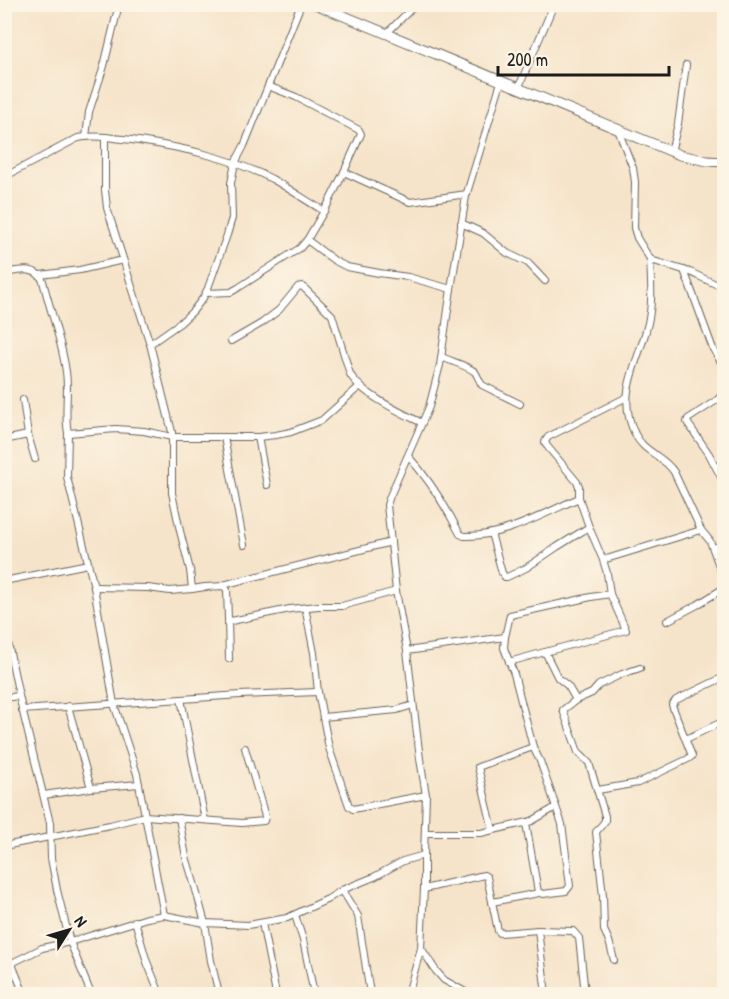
<svg xmlns="http://www.w3.org/2000/svg" width="729" height="999" viewBox="0 0 729 999" font-family="'Patrick Hand',sans-serif">
  <style>
    .lines { fill: none; stroke-linecap: round; stroke-linejoin: round }
    .street-casing { stroke: #686259; stroke-width: 8 }
    .primary-casing { stroke: #686259; stroke-width: 11 }
    .street { stroke: #fff; stroke-width: 6 }
    .primary { stroke: #fff; stroke-width: 9 }
  </style>
  <rect width="100%" height="100%" fill="#fcf5e5"/>
  <filter id="ink" filterUnits="userSpaceOnUse"><feTurbulence type="fractalNoise" baseFrequency=".0167" numOctaves="2"/><feDisplacementMap in="SourceGraphic" scale="12" xChannelSelector="R" yChannelSelector="G"/><feConvolveMatrix kernelMatrix="1 2 1 2 8 2 1 2 1" color-interpolation-filters="sRGB"/></filter>
  <filter id="wash" filterUnits="userSpaceOnUse"><feTurbulence type="fractalNoise" baseFrequency=".008" numOctaves="4" result="noise"/><feDisplacementMap in="SourceGraphic" scale="24" xChannelSelector="R" yChannelSelector="G"/><feGaussianBlur stdDeviation="1.35" result="paint"/><feColorMatrix in="noise" values="0 0 0 0 0 0 0 0 0 0 0 0 0 0 0 0 0 1.4 0 .05"/><feComposite in="paint" operator="in"/></filter>
  <g filter="url(#wash)">
    <rect width="100%" height="100%" fill="#f6e4ca"/>
  </g>
  <g filter="url(#ink)">
    <g class="lines">
      <!-- street casing -->
      <g class="street-casing">
        <g id="street">
          <polyline points="386,34 416,4"/>
          <polyline points="268,86 296,97 359,130 361,134 344,172"/>
          <polyline points="518,89 554,4"/>
          <polyline points="618,130 633,168 635,182 634,228 637,238 650,259 654,261 690,272 724,288"/>
          <polyline points="86,137 89,112 104,66 119,4"/>
          <polyline points="105,138 105,190 107,208 150,344 172,432 172,493 180,531 190,570 192,589 205,587 224,586 227,590 228,619 231,621 290,609 318,606 342,606 396,591"/>
          <polyline points="671,152 678,124 686,65"/>
          <path d="M4 177 78 138C97 134 120 139 139 141 185 148 231 158 272 179 290 189 307 201 324 211"/>
          <polyline points="461,223 483,233 507,253 528,263 545,281"/>
          <polyline points="307,240 335,261 347,267 379,273 408,277 451,289"/>
          <path d="M650 259C651 281 653 302 648 323 639 363 615 393 635 434 643 452 664 456 674 472L701 530 710 541 724 580"/>
          <polyline points="684,270 713,349 724,367"/>
          <path d="M4 273C18 271 36 265 43 281 50 311 62 341 66 372 69 392 64 413 68 433L116 429 144 431 172 437H258L276 435 291 432 322 420 360 386"/>
          <polyline points="40,275 80,270 123,260"/>
          <polyline points="206,293 231,292 238,288 300,248 307,240 327,206 344,172 410,202 467,194"/>
          <path d="M231 341 262 323 279 310 298 287 302 286 332 315 350 374C361 394 402 413 422 423"/>
          <polyline points="150,344 180,323 193,311 203,298 208,288 227,235 232,218 231,183 235,163 244,146 301,4"/>
          <path d="M442 357C450 361 468 366 475 372 478 376 479 381 482 385L520 404"/>
          <polyline points="724,393 717,400 688,419 687,422 709,454 724,483"/>
          <polyline points="23,400 28,435 35,459"/>
          <polyline points="68,433 67,477 94,587 114,704 137,774 164,915"/>
          <polyline points="224,437 244,545"/>
          <polyline points="258,437 267,485"/>
          <polyline points="4,440 28,435"/>
          <path d="M408 456C430 480 445 505 460 534L464 536C504 537 543 514 579 498"/>
          <polyline points="589,527 603,560"/>
          <polyline points="491,533 502,573 505,577 507,577 526,568 557,547 589,527 579,498 579,486 577,482 547,446 545,442 548,437 627,397"/>
          <polyline points="713,548 724,545"/>
          <polyline points="4,581 88,564"/>
          <polyline points="223,585 391,542"/>
          <polyline points="94,587 148,588 170,591 192,589"/>
          <polyline points="305,607 314,653 318,692 329,748 349,806 353,809 426,795"/>
          <polyline points="228,619 229,659"/>
          <polyline points="667,621 697,605 724,588"/>
          <polyline points="4,624 19,696 50,823 51,858 57,890 70,942 91,994"/>
          <polyline points="505,637 510,615 591,597 610,594 607,573 603,560 701,530"/>
          <polyline points="407,651 505,637 504,648 514,674 533,747 540,761 562,824 570,886 566,891 543,894 538,892 526,823"/>
          <polyline points="545,652 626,630 610,594"/>
          <polyline points="509,662 545,652 558,678 568,686 576,700 563,710 578,752 589,763 605,816 605,821 596,832 603,896 604,930 609,941 614,960"/>
          <polyline points="4,698 19,696"/>
          <polyline points="181,699 205,820"/>
          <polyline points="576,700 592,693 599,685 622,674 640,668"/>
          <polyline points="68,706 91,788"/>
          <polyline points="22,710 240,695 318,692"/>
          <polyline points="323,717 397,710 413,705"/>
          <polyline points="686,739 724,721"/>
          <polyline points="598,790 638,783 688,759 692,756 672,705 676,700 724,677"/>
          <polyline points="44,795 91,788 139,784"/>
          <polyline points="179,818 186,857 194,883 205,923 211,961 219,994"/>
          <polyline points="493,830 478,767 533,747"/>
          <polyline points="425,833 481,833 532,821 556,807"/>
          <polyline points="4,846 110,825 145,816 242,823 264,821 265,817 264,813 245,748"/>
          <polyline points="424,889 484,875 487,877 498,931 500,933 538,930 573,931 579,938 585,994"/>
          <polyline points="342,890 358,916 370,994"/>
          <polyline points="492,902 539,893"/>
          <polyline points="295,915 303,940 314,994"/>
          <polyline points="135,921 147,962 160,994"/>
          <polyline points="262,923 276,994"/>
          <polyline points="538,930 546,994"/>
          <polyline points="12,964 24,994"/>
          <polyline points="4,967 42,948 70,942 147,918 164,915 205,923 248,925 287,918 328,899 342,890 374,877 403,861 424,855"/>
          <polyline points="408,994 421,948"/>
          <polyline points="469,994 444,980 436,971 421,948 424,889 424,855 426,795 420,759 407,651 396,591 387,505 390,496 429,407 440,365 451,289 466,196 501,82"/>
        </g>
      </g>
      <!-- primary casing -->
      <g class="primary-casing">
        <polyline id="primary" points="315,4 680,155 707,161 724,162"/>
      </g>
      <!-- street -->
      <use href="#street" class="street"/>
      <!-- primary -->
      <use href="#primary" class="primary"/>
    </g>
  </g>
  <!-- margin -->
  <rect width="729" height="999" fill="none" stroke="#fcf5e5" stroke-width="24"/>
  <!-- north arrow -->
  <g transform="translate(69 930) rotate(53)" stroke="#fcf5e5" stroke-width="4.5" paint-order="stroke">
  <path d="M0-4.5L10 22L0 15L-10 22Z" fill="#1c1c1c"/>
  <text y="-9" font-size="16" font-weight="bold" text-anchor="middle" fill="#1c1c1c">N</text>
  </g>
  <!-- scale -->
  <path d="M498 66v9h171v-9" fill="none" stroke="#1c1c1c" stroke-width="3"/>
  <text x="507" y="66" font-size="18" fill="#1c1c1c" stroke="#fcf5e5" stroke-width="4.5" paint-order="stroke">200 m</text>
</svg>
